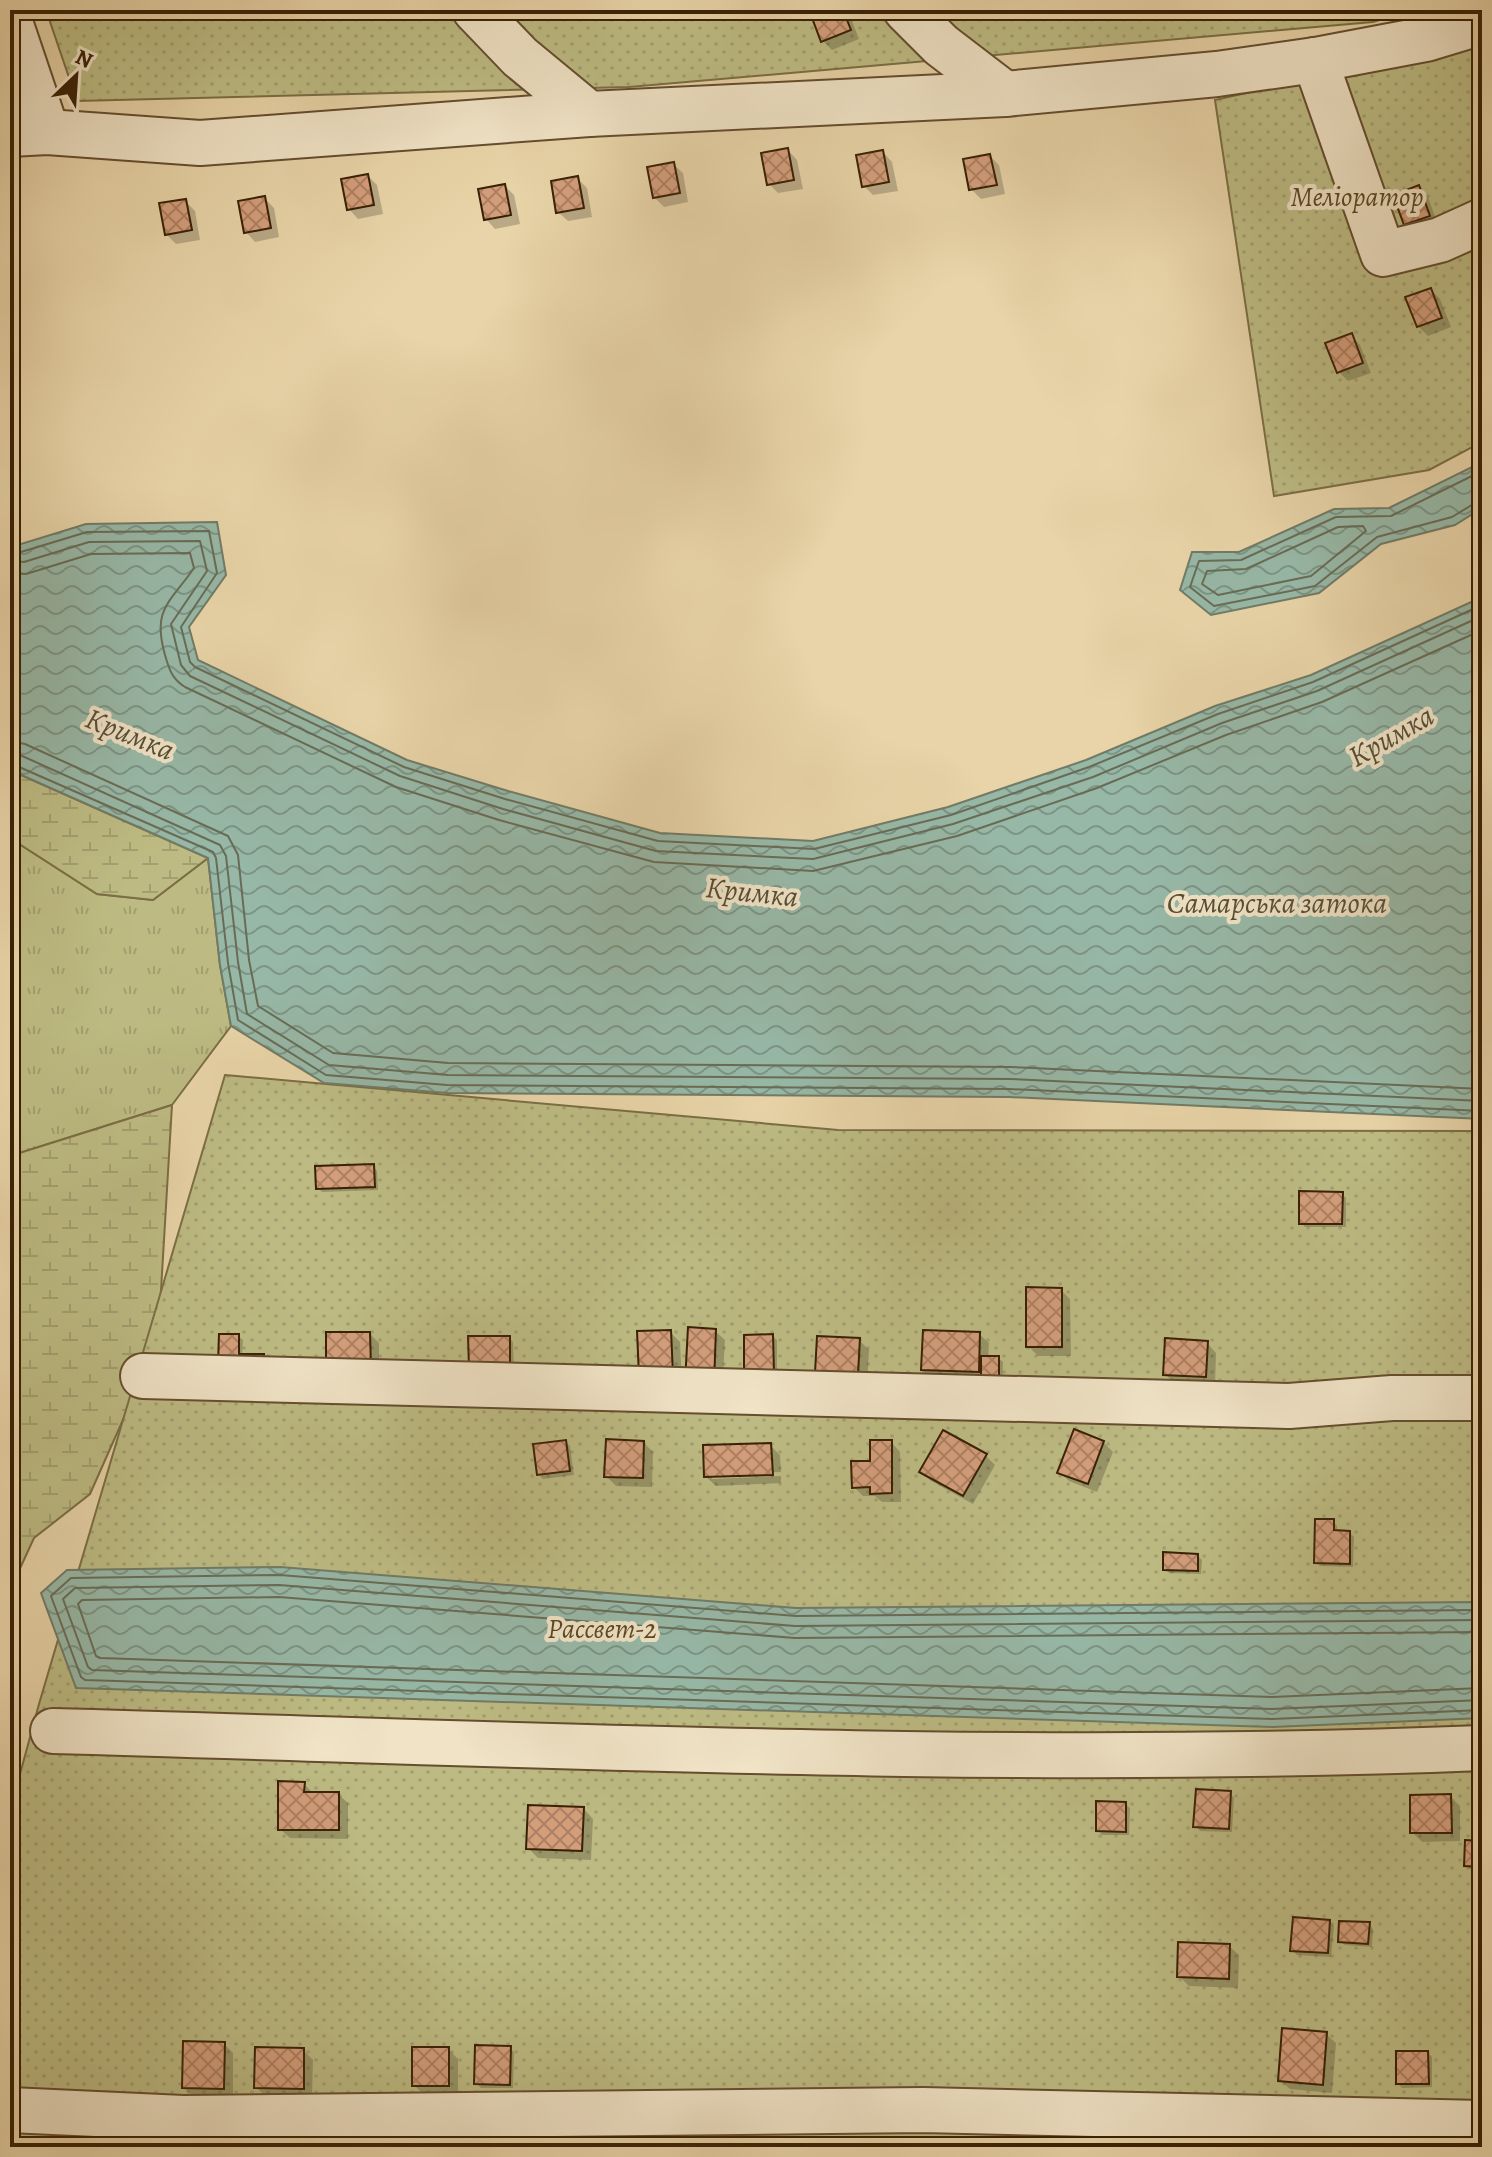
<svg xmlns="http://www.w3.org/2000/svg" width="1492" height="2157" viewBox="0 0 1492 2157" font-family="Alegreya,serif">
  <style>
    .grass { fill: url(#grass-tufts); stroke: #7b6e44; stroke-width: 2 }
    .wetland { fill: url(#wetland-marsh); stroke: #7b6e44; stroke-width: 2 }
    .park { fill: url(#park-dots); stroke: #7b6e44; stroke-width: 2 }
    .water { fill: url(#water-waves); stroke: #717b66; stroke-width: 2 }
    .shadow { fill: #0003 }
    .lines { fill: none; stroke-linecap: round; stroke-linejoin: round }
    .shore { stroke: #686c56; stroke-width: 2 }
    .building { fill: url(#building-cross-hatch); stroke: #392005; stroke-width: 2 }
    .minor-casing { stroke: #654d2e; stroke-width: 48 }
    .minor { stroke: #f0e3c6; stroke-width: 44 }
    .labels { text-anchor: middle; dominant-baseline: central; stroke-width: 8; stroke-linejoin: round; paint-order: stroke }
    .park-label { font-size: 28px; font-style: italic; fill: #5a4724; stroke: #f0e3c6 }
    .water-label { font-size: 30px; font-style: italic; fill: #554e36; stroke: #f0e3c6 }
  </style>
  <defs>
    <pattern id="grass-tufts" width="24" height="20" patternUnits="userSpaceOnUse" patternTransform="scale(2)"><rect width="24" height="20" fill="#bdbb83"/><path d="M3 7l-1-3M5 7V3M7 7l1-3M15 17l-1-3M17 17v-4M19 17l1-3" fill="none" stroke="#a3a070"/></pattern>
    <pattern id="wetland-marsh" width="20" height="14" patternUnits="userSpaceOnUse" patternTransform="scale(2)"><rect width="20" height="14" fill="#bdbb83"/><path d="M1 5h8M5 5V1M11 12h8M15 12V8" fill="none" stroke="#a3a070"/></pattern>
    <pattern id="park-dots" width="8" height="8" patternUnits="userSpaceOnUse" patternTransform="scale(2)"><rect width="8" height="8" fill="#bdbb83"/><path d="M2 2h.1M6 6h.1" fill="none" stroke="#a3a070" stroke-width="1.8" stroke-linecap="round"/></pattern>
    <pattern id="water-waves" width="16" height="10" patternUnits="userSpaceOnUse" patternTransform="scale(2)"><rect width="16" height="10" fill="#97b8a7"/><path d="M0 5q4-4 8 0t8 0" fill="none" stroke="#7c9586"/></pattern>
    <pattern id="building-cross-hatch" width="8" height="8" patternUnits="userSpaceOnUse" patternTransform="scale(2)"><rect width="8" height="8" fill="#d49e7b"/><path d="M0 0l8 8M0 8l8-8" fill="none" stroke="#ad8063"/></pattern>
  </defs>
  <rect width="100%" height="100%" fill="#e8d4a8"/>
  <filter id="stains"><feTurbulence type="fractalNoise" baseFrequency=".0025" numOctaves="4"/><feColorMatrix values="0 0 0 0 .2 0 0 0 0 .09 0 0 0 0 .02 0 0 0 .5 -.17"/></filter>
  <radialGradient id="worn" r=".72"><stop offset=".6" stop-color="#630" stop-opacity="0"/><stop offset="1" stop-color="#630" stop-opacity=".3"/></radialGradient>
  <!-- grass -->
  <polygon class="grass" points="10,838 97,894 153,900 208,858 220,965 231,1026 172,1105 10,1156"/>
  <!-- wetland -->
  <g class="wetland">
    <polygon points="10,770 208,858 153,900 97,894 10,838"/>
    <polygon points="172,1105 158,1341 90,1494 34,1538 11,1588 10,1612 10,1156"/>
  </g>
  <!-- park -->
  <g class="park">
    <polygon points="46,10 1412,10 1373,22 629,87 77,101"/>
    <polygon points="1482,40 1482,442 1429,470 1274,496 1215,100"/>
    <polygon points="225,1075 838,1130 1482,1131 1482,2147 10,2147 10,1811 39,1704"/>
  </g>
  <!-- water -->
  <g class="water">
    <polygon points="1482,462 1482,508 1455,525 1381,544 1319,593 1211,615 1180,590 1192,552 1239,552 1334,509 1389,508"/>
    <polygon points="217,522 226,575 189,627 198,660 407,760 508,791 660,833 813,841 948,807 1086,760 1215,706 1311,675 1482,597 1482,1119 1009,1097 447,1093 324,1083 231,1026 220,965 208,858 10,770 10,539 18,545 86,524"/>
    <polygon points="280,1567 796,1608 1482,1602 1482,1718 1273,1727 76,1688 41,1593 67,1570"/>
  </g>
  <!-- shadow -->
  <g class="shadow">
    <polygon points="830,10 844,10 850,16 859,39 832,50 822,40"/>
    <polygon points="788,150 797,160 803,189 778,193 769,184"/>
    <polygon points="883,152 892,162 898,191 873,195 864,186"/>
    <polygon points="990,156 999,165 1005,194 981,199 971,189"/>
    <polygon points="673,164 683,173 688,202 664,207 654,197"/>
    <polygon points="368,176 377,185 383,214 358,219 349,209"/>
    <polygon points="577,178 587,188 592,217 568,221 558,212"/>
    <polygon points="505,186 514,195 520,224 495,229 486,219"/>
    <polygon points="1419,188 1428,197 1438,225 1416,234 1406,224"/>
    <polygon points="265,199 274,208 279,237 255,242 246,232"/>
    <polygon points="185,201 195,211 200,240 176,244 167,235"/>
    <polygon points="1431,290 1440,299 1451,327 1428,336 1418,326"/>
    <polygon points="1351,335 1360,345 1371,373 1348,381 1339,372"/>
    <polygon points="373,1166 377,1171 378,1190 322,1192 318,1188"/>
    <polygon points="1342,1194 1346,1198 1346,1227 1305,1227 1301,1223"/>
    <polygon points="1061,1290 1070,1299 1071,1356 1038,1356 1028,1346"/>
    <polygon points="690,1329 715,1331 725,1340 722,1393"/>
    <polygon points="670,1332 680,1342 682,1384 650,1385"/>
    <polygon points="370,1334 379,1343 379,1375 338,1376"/>
    <polygon points="979,1334 989,1343 988,1358 998,1358 1003,1362 1002,1392 933,1379 923,1370"/>
    <polygon points="238,1336 243,1340 242,1356 263,1356 267,1360 225,1368"/>
    <polygon points="772,1336 777,1340 777,1377 746,1373"/>
    <polygon points="509,1338 513,1342 514,1371 475,1372"/>
    <polygon points="859,1340 869,1350 867,1384 817,1372"/>
    <polygon points="1207,1343 1216,1353 1215,1386 1175,1384 1165,1374"/>
    <polygon points="566,1442 570,1446 574,1475 543,1479 539,1475"/>
    <polygon points="891,1442 900,1452 901,1502 882,1502 875,1496 863,1496 854,1487"/>
    <polygon points="1103,1442 1113,1452 1097,1492 1069,1481 1059,1472"/>
    <polygon points="644,1443 653,1452 652,1487 616,1486 606,1476"/>
    <polygon points="770,1445 780,1455 781,1472 712,1475 712,1479 781,1476 781,1483 716,1486 706,1477"/>
    <polygon points="986,1456 995,1465 973,1504 931,1481 922,1472"/>
    <polygon points="1333,1521 1337,1526 1337,1532 1350,1533 1354,1537 1353,1567 1320,1566 1316,1562"/>
    <polygon points="1198,1556 1202,1560 1201,1574 1169,1573 1165,1569"/>
    <polygon points="304,1784 314,1794 338,1794 348,1803 348,1839 290,1838 280,1829"/>
    <polygon points="1230,1793 1234,1798 1232,1832 1200,1831 1196,1826"/>
    <polygon points="1450,1796 1460,1806 1460,1841 1422,1842 1412,1832"/>
    <polygon points="1125,1804 1130,1808 1129,1835 1102,1835 1098,1830"/>
    <polygon points="584,1809 593,1819 591,1860 538,1858 528,1848"/>
    <polygon points="1482,1843 1482,1870 1470,1869 1466,1865"/>
    <polygon points="1329,1922 1334,1926 1331,1957 1297,1955 1292,1950"/>
    <polygon points="1369,1924 1373,1929 1372,1947 1345,1945 1340,1941"/>
    <polygon points="1229,1946 1239,1955 1238,1988 1189,1986 1179,1976"/>
    <polygon points="1326,2034 1336,2043 1332,2093 1290,2089 1280,2080"/>
    <polygon points="224,2044 233,2053 233,2098 194,2097 184,2088"/>
    <polygon points="510,2048 514,2052 513,2088 481,2088 476,2083"/>
    <polygon points="448,2049 458,2059 458,2094 423,2094 414,2085"/>
    <polygon points="303,2050 313,2060 312,2097 266,2097 256,2087"/>
    <polygon points="1428,2053 1432,2057 1432,2087 1402,2088 1398,2084"/>
  </g>
  <g class="lines">
    <!-- shore -->
    <g class="shore">
      <polyline points="1482,471 1391,516 1336,517 1241,560 1199,561 1190,587 1214,606 1315,586 1377,537 1452,517 1475,503 1482,502"/>
      <polygon points="1338,527 1363,526 1366,531 1311,576 1218,595 1202,584 1207,571 1246,569"/>
      <polyline points="10,549 21,552 87,532 209,531 217,573 181,627 190,662 195,667 404,767 505,799 658,841 814,849 951,815 1089,767 1218,714 1313,682 1482,605"/>
      <polyline points="10,561 24,562 89,542 200,541 207,571 171,624 181,665 190,676 400,776 503,809 656,851 813,859 953,824 1093,777 1222,723 1317,691 1482,616"/>
      <path d="M10 573 26 574 91 554 190 553 194 568C169 604 152 609 165 655 169 669 172 679 185 687L396 787 499 820 654 862 813 871 957 836 1097 788 1226 735 1322 702 1482 630"/>
      <polyline points="10,741 25,744 228,836 238,855 249,960 258,1006 333,1053 448,1063 1010,1067 1482,1089"/>
      <polyline points="10,753 20,755 220,845 226,856 238,962 247,1014 329,1065 448,1075 1010,1079 1482,1101"/>
      <polyline points="10,763 213,852 216,858 228,963 238,1020 326,1075 447,1085 1009,1089 1482,1111"/>
      <polyline points="1482,1610 796,1616 280,1575 71,1578 51,1596 81,1677 85,1680 1272,1719 1482,1710"/>
      <polyline points="1482,1620 795,1626 279,1585 75,1588 63,1599 88,1667 92,1670 1272,1709 1482,1700"/>
      <polyline points="1482,1632 795,1638 279,1597 82,1600 78,1604 96,1656 100,1658 1272,1697 1482,1688"/>
    </g>
  </g>
  <!-- building -->
  <g class="building">
    <polygon points="825,10 843,10 851,30 821,42 811,15"/>
    <polygon points="788,148 794,180 767,185 761,153"/>
    <polygon points="883,150 889,182 862,187 856,155"/>
    <polygon points="990,154 997,185 969,190 963,159"/>
    <polygon points="674,162 680,193 653,198 647,167"/>
    <polygon points="368,174 374,205 347,210 341,179"/>
    <polygon points="578,176 584,208 556,213 551,181"/>
    <polygon points="505,184 511,215 484,220 478,189"/>
    <polygon points="1419,185 1430,216 1404,225 1393,195"/>
    <polygon points="265,196 271,228 244,233 238,201"/>
    <polygon points="186,199 192,230 165,235 159,203"/>
    <polygon points="1431,288 1442,318 1417,327 1405,297"/>
    <polygon points="1352,333 1363,363 1337,373 1325,343"/>
    <polygon points="374,1164 375,1187 316,1189 315,1166"/>
    <polygon points="1299,1191 1343,1192 1342,1224 1299,1224"/>
    <polygon points="1026,1287 1062,1288 1062,1347 1026,1347"/>
    <polygon points="688,1327 716,1329 714,1384 685,1383"/>
    <polygon points="671,1330 673,1375 639,1376 637,1331"/>
    <polygon points="923,1330 980,1332 979,1372 921,1370"/>
    <polygon points="326,1332 370,1332 371,1367 326,1367"/>
    <polygon points="219,1334 239,1334 239,1354 264,1354 263,1376 218,1364"/>
    <polygon points="773,1334 774,1373 744,1374 744,1335"/>
    <polygon points="468,1336 510,1336 510,1368 469,1368"/>
    <polygon points="817,1336 860,1338 858,1375 815,1373"/>
    <polygon points="1165,1338 1208,1341 1206,1377 1163,1375"/>
    <rect x="981" y="1356" width="18" height="32"/>
    <polygon points="1074,1429 1104,1441 1088,1484 1057,1473"/>
    <polygon points="943,1430 987,1454 963,1496 919,1472"/>
    <polygon points="606,1439 644,1441 643,1478 604,1477"/>
    <polygon points="566,1440 570,1471 537,1475 533,1444"/>
    <polygon points="870,1440 892,1440 892,1493 870,1494 870,1487 852,1488 851,1461 870,1461"/>
    <polygon points="771,1443 773,1475 704,1477 703,1445"/>
    <polygon points="1315,1519 1334,1519 1334,1530 1350,1531 1350,1564 1314,1563"/>
    <polygon points="1163,1552 1198,1554 1198,1571 1163,1570"/>
    <polygon points="278,1781 305,1782 304,1792 339,1792 339,1830 278,1830"/>
    <polygon points="1476,1788 1482,1788 1482,1834 1475,1834"/>
    <polygon points="1196,1789 1231,1791 1229,1829 1193,1827"/>
    <polygon points="1451,1794 1452,1833 1410,1833 1410,1795"/>
    <polygon points="1096,1801 1126,1802 1126,1832 1096,1831"/>
    <polygon points="528,1805 584,1807 582,1851 526,1849"/>
    <polygon points="1465,1840 1482,1841 1482,1867 1464,1866"/>
    <polygon points="1293,1917 1330,1920 1328,1953 1290,1951"/>
    <polygon points="1339,1921 1370,1922 1368,1944 1338,1942"/>
    <polygon points="1178,1942 1230,1944 1229,1979 1177,1977"/>
    <polygon points="1282,2028 1327,2032 1323,2085 1278,2081"/>
    <polygon points="183,2041 225,2042 224,2089 182,2088"/>
    <polygon points="475,2045 511,2046 510,2085 474,2084"/>
    <polygon points="255,2047 304,2048 304,2089 254,2088"/>
    <rect x="412" y="2047" width="37" height="39"/>
    <polygon points="1396,2051 1428,2051 1429,2084 1396,2084"/>
    <rect x="40" y="2142" width="38" height="5"/>
    <polygon points="389,2142 389,2147 349,2147 349,2144"/>
  </g>
  <g class="lines">
    <!-- minor casing -->
    <g class="minor-casing">
      <g id="minor">
        <polyline points="475,10 520,57 589,114"/>
        <polyline points="906,10 941,45 1005,94"/>
        <polyline points="10,22 47,132"/>
        <polyline points="1315,60 1383,254 1440,240 1482,221"/>
        <polyline points="10,134 47,132 200,143 589,114 1005,94 1217,74 1315,60 1426,39 1482,22"/>
        <polyline points="143,1376 1289,1406 1392,1398 1482,1398"/>
        <path d="M53 1731C529 1744 1006 1767 1482 1748"/>
        <polyline points="10,2110 183,2118 923,2110 1482,2123"/>
      </g>
    </g>
    <!-- minor -->
    <use href="#minor" class="minor"/>
  </g>
  <g class="labels">
    <!-- park labels -->
    <g class="park-label">
      <text x="1357" y="197">Меліоратор</text>
      <text x="602" y="1629">Рассвет-2</text>
    </g>
    <!-- water labels -->
    <g class="water-label">
      <text transform="translate(130 734) rotate(22)">Кримка</text>
      <text transform="translate(1391 736) rotate(-30)">Кримка</text>
      <text transform="translate(752 892) rotate(6)">Кримка</text>
      <text x="1277" y="903">Самарська затока</text>
    </g>
  </g>
  <!-- margin -->
  <rect width="1492" height="2157" fill="none" stroke="#e8d4a8" stroke-width="40"/>
  <rect x="12" y="12" width="1468" height="2133" fill="none" stroke="#392005" stroke-width="4"/>
  <rect x="20" y="20" width="1452" height="2117" fill="none" stroke="#392005" stroke-width="2"/>
  <!-- north arrow -->
  <g transform="translate(76 76) rotate(25)" stroke="#f0e3c6" stroke-width="6" paint-order="stroke">
  <path d="M0-6L14 30L0 20L-14 30Z" fill="#392005"/>
  <text y="-12" font-size="22" font-weight="bold" text-anchor="middle" fill="#392005">N</text>
  </g>
  <rect width="100%" height="100%" filter="url(#stains)"/>
  <rect width="100%" height="100%" fill="url(#worn)"/>
</svg>
